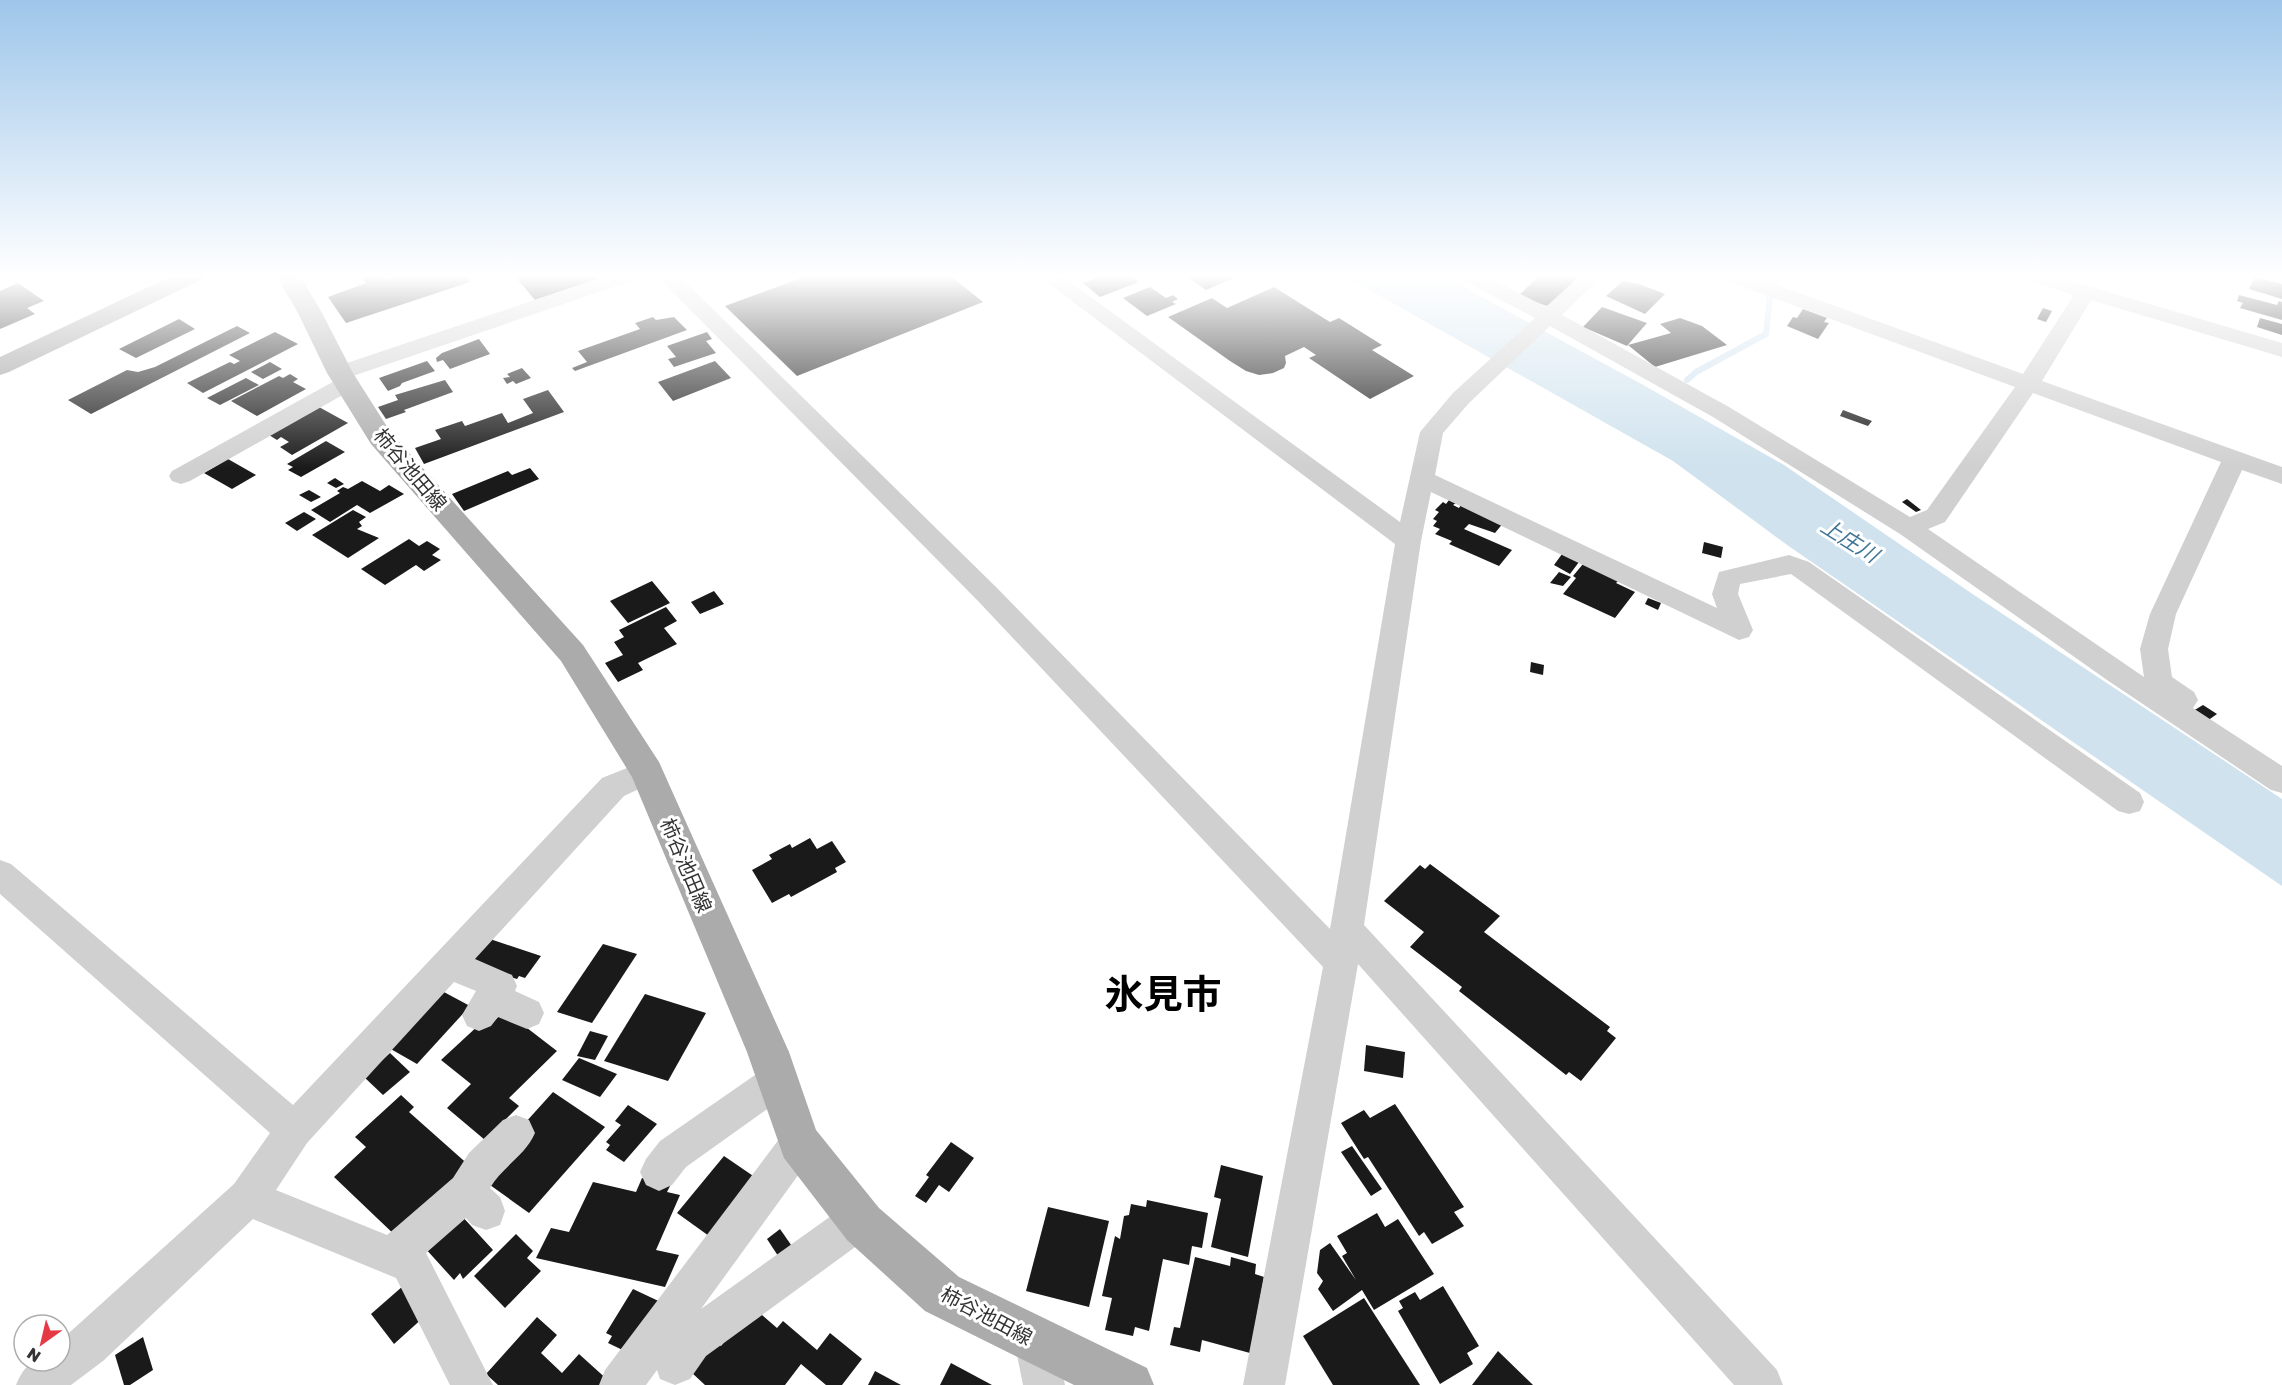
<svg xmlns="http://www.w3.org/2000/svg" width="2282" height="1385" viewBox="0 0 2282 1385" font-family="'Golos Text','Noto Sans JP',sans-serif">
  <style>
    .water { fill: #cfe2ee }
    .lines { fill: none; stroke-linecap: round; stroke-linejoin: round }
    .stream { stroke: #cfe2ee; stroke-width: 6 }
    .building { fill: #1a1a1a }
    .minor { fill: #d0d0d0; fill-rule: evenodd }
    .major { fill: #ababab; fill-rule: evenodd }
    .highway { fill: #9a9a9a; fill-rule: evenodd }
    .labels { text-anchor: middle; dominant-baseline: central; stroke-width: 6; stroke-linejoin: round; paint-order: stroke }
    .street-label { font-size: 20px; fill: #333; stroke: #fff }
    .water-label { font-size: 21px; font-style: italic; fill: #3f7597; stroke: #fff }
    .near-town-label { font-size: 39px; font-weight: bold; fill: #000; stroke: #fff }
  </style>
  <rect width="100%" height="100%" fill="#fff"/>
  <!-- water -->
  <polygon class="water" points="1341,274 1440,274 1645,386 1784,465 1974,595 2282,799 2282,886 1790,547 1673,461"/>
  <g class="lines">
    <!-- stream -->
    <g class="stream">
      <polyline points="2272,274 2282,277"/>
      <polyline points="1771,289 1774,274"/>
      <polyline points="1687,380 1696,372 1766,334 1770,297"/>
    </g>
  </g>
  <!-- building -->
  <g class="building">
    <polygon points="365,274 382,274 385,279 400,274 464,274 470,282 346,323 328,297 366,283 361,276"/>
    <polygon points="513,274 608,274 608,275 535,300"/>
    <polygon points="812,274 948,274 983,302 797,376 725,306"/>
    <polygon points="1106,274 1129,274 1139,282 1100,297 1083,283"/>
    <polygon points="1193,274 1243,274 1206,290 1187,277"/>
    <polygon points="1531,274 1583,274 1547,306 1518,296 1538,277"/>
    <polygon points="2255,277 2282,284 2282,299 2249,289"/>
    <polygon points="1623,281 1639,284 1665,294 1645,314 1606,296"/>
    <polygon points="18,283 44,301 27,308 35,314 0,329 0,291"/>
    <polygon points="1150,287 1166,298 1173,295 1178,299 1172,302 1176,304 1147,316 1123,298"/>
    <polygon points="1274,287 1330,322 1339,318 1382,345 1372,350 1414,376 1370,399 1309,358 1316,355 1304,347 1285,356 1286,363 1284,368 1273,373 1259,375 1246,371 1230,361 1168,317 1212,298 1227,308"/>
    <polygon points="2239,295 2277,305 2279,301 2282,302 2282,320 2240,308 2243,303 2237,301"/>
    <polygon points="1602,307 1647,323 1627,346 1583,327"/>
    <polygon points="2043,308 2052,311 2046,322 2037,319"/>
    <polygon points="1803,309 1827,318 1824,322 1829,323 1818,339 1787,326 1793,317 1797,318"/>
    <polygon points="653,317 656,320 674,317 687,330 575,371 572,368 587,362 578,351 640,329 635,323"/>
    <polygon points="1680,318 1702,326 1727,345 1655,367 1628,345 1671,333 1660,324"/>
    <polygon points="2260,318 2282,324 2282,335 2257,327"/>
    <polygon points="179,319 195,329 136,358 119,349"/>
    <polygon points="237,326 250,333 91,414 68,400 127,370 138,372 155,367"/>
    <polygon points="275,332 298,344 203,393 187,383 230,362 234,364 240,361 229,355"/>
    <polygon points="707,332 712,339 706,341 716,353 674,367 668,359 676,357 667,346"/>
    <polygon points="479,339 490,354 450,369 443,360 437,362 436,358 442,353"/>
    <polygon points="427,361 435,371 402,383 400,386 388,391 379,378"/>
    <polygon points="715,361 731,378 673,401 658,382"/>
    <polygon points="270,362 282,369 263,379 251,372"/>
    <polygon points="522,368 531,378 516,384 513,381 507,384 503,378 510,377 507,374"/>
    <polygon points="290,374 298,379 293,382 306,389 257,416 231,401 279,376 283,378"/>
    <polygon points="246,378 259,385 220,405 207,398"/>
    <polygon points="445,380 453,392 404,410 406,412 386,419 378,407 398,400 395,395"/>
    <polygon points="548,390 564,412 424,464 415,448 441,439 435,430 462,421 465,426 502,413 508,423 533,413 523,399"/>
    <polygon points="319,407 348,423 292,455 280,447 289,442 281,437 277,440 269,435"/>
    <polygon points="1843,410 1872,421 1868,426 1840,416"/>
    <polygon points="326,441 345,452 301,477 288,470 293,467 287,464"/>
    <polygon points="228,459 256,475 232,489 204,473"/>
    <polygon points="530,468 539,479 464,511 452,494 508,471 512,475"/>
    <polygon points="335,478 344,484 336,488 327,483"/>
    <polygon points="362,481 380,491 389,485 404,494 370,513 357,505 330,522 311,510 340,493 337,491 343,487 348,489"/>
    <polygon points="309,490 321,497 311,502 299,495"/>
    <polygon points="1907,499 1921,510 1916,512 1902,502"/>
    <polygon points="1449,500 1456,503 1453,505 1459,508 1462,503 1504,522 1495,533 1469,524 1464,529 1512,550 1499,566 1449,544 1452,541 1435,534 1440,529 1433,526 1437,521 1433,519 1439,512 1435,510 1443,502 1446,504"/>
    <polygon points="353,510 366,517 359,522 362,526 357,529 379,538 348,558 312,535"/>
    <polygon points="304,512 316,519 297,531 285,523"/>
    <polygon points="409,539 419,546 427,541 440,549 432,555 441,560 424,571 416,565 385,585 361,569"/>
    <polygon points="1704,542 1723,547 1721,558 1702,553"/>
    <polygon points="1562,554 1579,562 1570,574 1554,565"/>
    <polygon points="1583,564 1619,580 1616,583 1635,592 1615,618 1563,594 1576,578 1573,576"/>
    <polygon points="1559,572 1571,577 1563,586 1550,583"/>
    <polygon points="652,581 670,603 628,623 610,601"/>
    <polygon points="714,591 724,604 700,614 691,602"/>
    <polygon points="1648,598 1661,603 1658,610 1645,604"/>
    <polygon points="666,607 677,621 664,628 677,644 638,663 643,670 618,682 605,663 623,655 614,642 624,637 619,630"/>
    <polygon points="1531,662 1544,665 1543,675 1530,672"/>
    <polygon points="2203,705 2217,714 2207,721 2193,711"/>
    <polygon points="810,838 817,849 832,841 846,862 835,868 837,872 791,897 789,894 772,903 752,870 772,859 769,855 790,844 792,848"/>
    <polygon points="1430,864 1500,916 1484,932 1610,1027 1607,1031 1616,1038 1581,1081 1569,1072 1566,1075 1459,991 1462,987 1410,947 1424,932 1384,901 1420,865 1425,869"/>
    <polygon points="490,939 541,956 525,978 519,976 517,979 476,966 474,959"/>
    <polygon points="603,944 637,954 592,1023 557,1012"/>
    <polygon points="442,991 470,1006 417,1064 389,1048"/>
    <polygon points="645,994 706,1013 668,1081 604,1061"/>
    <polygon points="505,1011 557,1051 509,1098 519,1106 485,1140 447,1108 471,1084 441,1060 481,1023 487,1027"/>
    <polygon points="590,1031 608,1036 595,1060 577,1056"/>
    <polygon points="1366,1045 1405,1052 1403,1078 1364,1071"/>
    <polygon points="390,1053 410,1072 383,1095 364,1077"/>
    <polygon points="579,1058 617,1074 600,1097 562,1080"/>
    <polygon points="553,1092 605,1127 529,1213 490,1185 525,1123"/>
    <polygon points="401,1095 414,1107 409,1112 472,1168 400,1240 334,1177 366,1147 355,1137"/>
    <polygon points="1395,1104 1464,1207 1454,1212 1464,1226 1432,1244 1424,1232 1419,1236 1368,1157 1364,1159 1341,1123 1364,1110 1370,1118"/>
    <polygon points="628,1105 657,1124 624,1162 606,1150 610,1145 606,1142 621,1125 615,1121"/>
    <polygon points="951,1142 974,1158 949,1192 939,1185 926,1203 915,1196 929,1177 926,1175"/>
    <polygon points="1352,1146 1382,1189 1371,1196 1341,1152"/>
    <polygon points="724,1156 762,1182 716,1241 677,1213"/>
    <polygon points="1221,1165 1263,1176 1248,1257 1211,1247 1221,1199 1214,1197"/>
    <polygon points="642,1178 671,1184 667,1192 680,1195 656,1250 679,1255 665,1287 536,1258 551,1228 569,1232 593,1182 636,1192"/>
    <polygon points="1147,1200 1208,1213 1202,1248 1192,1246 1189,1265 1163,1259 1149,1331 1135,1327 1133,1336 1105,1330 1112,1298 1102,1296 1115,1236 1120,1239 1124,1216 1129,1215 1131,1204 1146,1207"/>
    <polygon points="1048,1207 1109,1221 1089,1307 1026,1291"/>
    <polygon points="1377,1213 1385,1227 1398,1219 1434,1274 1374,1310 1362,1290 1333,1311 1318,1289 1323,1281 1317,1273 1320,1250 1330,1243 1356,1280 1342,1256 1347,1253 1337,1236"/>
    <polygon points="460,1214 493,1250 463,1279 460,1273 454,1280 424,1247"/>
    <polygon points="780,1229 796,1252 782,1262 767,1239"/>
    <polygon points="516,1234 533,1251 527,1258 541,1271 505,1308 474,1276"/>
    <polygon points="1195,1257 1230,1266 1231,1257 1256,1264 1255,1274 1264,1277 1250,1353 1202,1340 1200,1352 1170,1345 1174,1327 1180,1328"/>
    <polygon points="403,1286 425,1316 394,1344 371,1314"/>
    <polygon points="1443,1286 1479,1346 1467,1353 1473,1364 1440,1384 1398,1311 1403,1308 1399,1301 1415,1292 1420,1300"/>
    <polygon points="633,1289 667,1305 635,1356 608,1343 612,1336 606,1333"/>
    <polygon points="1364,1298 1420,1385 1333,1385 1303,1336"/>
    <polygon points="753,1307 777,1328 783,1321 817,1350 830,1333 862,1359 842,1385 826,1385 801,1364 785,1385 705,1385 691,1372 716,1342 721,1346"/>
    <polygon points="537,1317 557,1335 541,1353 562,1373 579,1354 610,1382 608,1385 498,1385 486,1374"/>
    <polygon points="143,1337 153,1370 130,1385 124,1385 115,1355"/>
    <polygon points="1498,1351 1533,1385 1472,1385"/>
    <polygon points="951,1363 992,1385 940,1385"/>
    <polygon points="875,1371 901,1385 868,1385"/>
  </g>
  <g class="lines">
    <!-- minor -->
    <g class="minor">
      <polygon points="612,274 643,274 640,278 350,377 355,378 358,383 355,388 190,481 181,484 172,481 169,476 172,471 338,379 332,378 329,373 332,368"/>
      <path d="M655 274H677L997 588 1330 929 1395 544 1036 274H1059L1400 522 1420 432 1453 393 1535 318 1459 278 1456 274H1482L1546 307 1582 274H1604L1562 315 1729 407 1910 517 1927 510 2015 387 1720 278 1717 274H1747L2023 374 2074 295 2019 278 2016 274H2048L2282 343V357L2091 300 2042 381 2282 467V484L2242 470 2176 614 2168 649 2172 677 2194 692 2198 700 2193 708 2282 766V793L2271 790 2107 680 1900 534 1713 417 1550 326 1469 403 1443 433 1435 475 1717 608 1712 594 1719 572 1789 555 1809 562 2140 793 2144 802 2140 811 2129 814 2118 811 1791 574 1740 584 1738 594 1753 630 1749 637 1739 640 1431 492 1421 541 1364 925 1777 1370 1783 1385H1734L1358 964 1285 1385H1243L1323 967 979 602ZM2033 393 2221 462 2150 614 2140 649 2144 677 1928 529 1945 522Z"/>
      <path d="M647 760 658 764 662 772 658 780 624 796 475 959 512 975 517 986 515 991 539 1002 544 1013 539 1024 527 1029 498 1017 491 1026 479 1031 467 1026 462 1015 476 991 454 982 307 1143 276 1190 387 1235 453 1178 469 1153 503 1120 516 1115 529 1120 535 1133C525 1156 502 1167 490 1188L500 1197 505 1211 500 1225 486 1230 472 1225 466 1218 426 1253 493 1385H450L396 1278 253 1219 103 1361 71 1385H16C27 1359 34 1361 60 1361V1341L234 1184 270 1133 0 894V860L11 864 293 1105 602 778Z"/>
      <polygon points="778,1063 791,1068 796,1080 791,1092 686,1167 672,1185 659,1191 646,1185 640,1172 646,1159 660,1141 765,1068"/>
      <polygon points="799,1124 812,1130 818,1143 812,1156 701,1309 845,1206 859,1201 873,1206 878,1220 873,1234 706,1356 690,1379 675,1385 660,1379 657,1370 646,1385 599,1385 605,1370 786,1130"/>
      <polygon points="1035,1319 1050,1325 1056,1340 1065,1385 1023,1385 1014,1340 1020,1325"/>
    </g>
    <!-- major -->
    <polygon class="major" points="275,274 299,274 321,311 353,373 391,433 583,645 659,762 789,1052 816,1130 879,1208 959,1277 1147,1368 1154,1385 1074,1385 925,1311 847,1240 784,1158 747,1052 632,777 561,661 371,444 327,373 297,311"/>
    <!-- highway -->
    <polygon class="highway" points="176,274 207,274 203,279 9,372 0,375 0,357"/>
  </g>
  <!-- sky -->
  <linearGradient id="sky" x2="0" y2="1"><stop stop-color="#9ec6ea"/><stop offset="0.59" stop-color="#fff"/><stop offset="1" stop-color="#fff" stop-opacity="0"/></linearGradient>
  <rect width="2282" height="468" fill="url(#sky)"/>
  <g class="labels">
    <!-- street labels -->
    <g class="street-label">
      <text transform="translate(411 469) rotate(50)">柿谷池田線</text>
      <text transform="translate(687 865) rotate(67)">柿谷池田線</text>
      <text transform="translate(987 1315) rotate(28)">柿谷池田線</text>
    </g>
    <!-- water labels -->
    <g class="water-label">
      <text transform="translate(1850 540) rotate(32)">上庄川</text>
    </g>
    <!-- near-town labels -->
    <g class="near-town-label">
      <text x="1163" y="993">氷見市</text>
    </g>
  </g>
  <!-- north arrow -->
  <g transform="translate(42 1343) rotate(214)"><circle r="28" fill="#ffffff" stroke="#adadad" stroke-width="1.5"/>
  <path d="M0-4.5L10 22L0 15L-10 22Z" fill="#e63946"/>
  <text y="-9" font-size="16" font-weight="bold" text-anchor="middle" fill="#333333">N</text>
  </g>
</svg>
